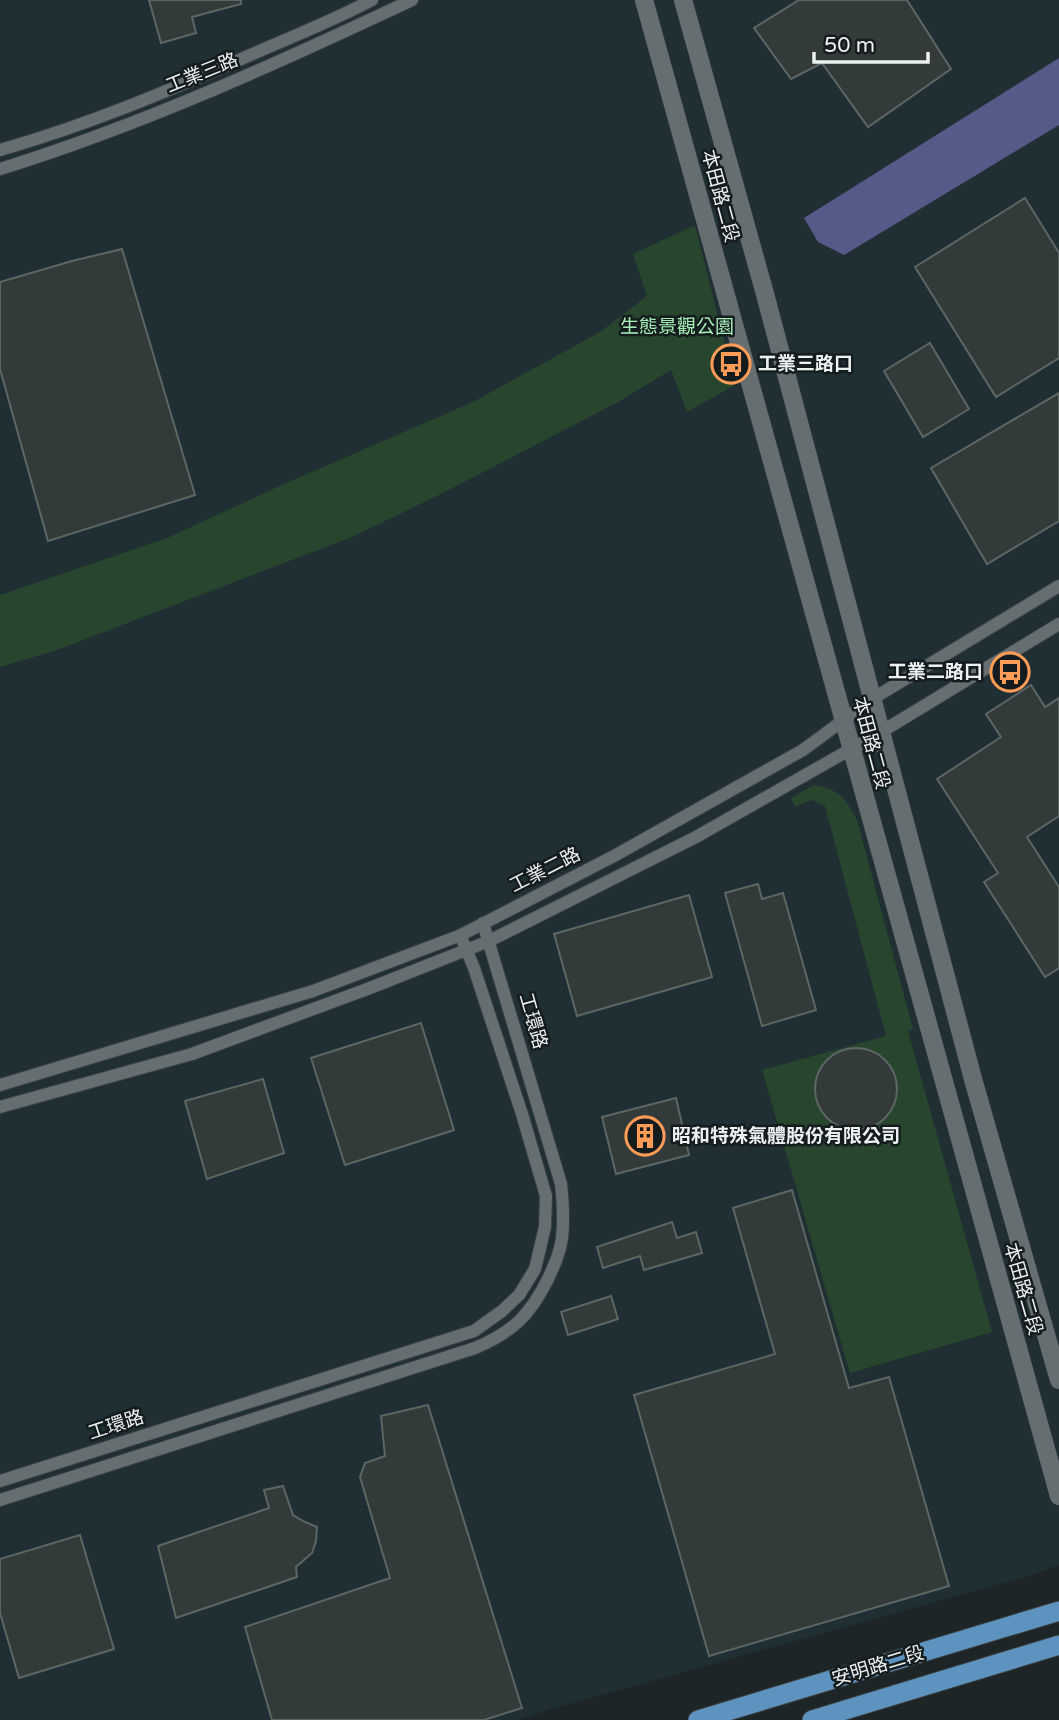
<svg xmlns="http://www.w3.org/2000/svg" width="1059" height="1720" viewBox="0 0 1059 1720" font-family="'Varela Round','Noto Sans TC',sans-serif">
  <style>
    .built { fill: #202f33 }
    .green { fill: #28452e }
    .water { fill: #565a88 }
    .building { fill: #333b3a; stroke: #5c6664; stroke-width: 2 }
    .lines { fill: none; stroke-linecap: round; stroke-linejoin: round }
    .street-casing { stroke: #394042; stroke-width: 14 }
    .secondary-casing { stroke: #394042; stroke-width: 19 }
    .primary-casing { stroke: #394042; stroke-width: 21 }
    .street { stroke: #656e71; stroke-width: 12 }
    .secondary { stroke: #656e71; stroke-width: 18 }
    .primary { stroke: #5f93bf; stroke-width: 19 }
    .labels { text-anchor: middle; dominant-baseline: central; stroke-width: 5; stroke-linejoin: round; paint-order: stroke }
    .street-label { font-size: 19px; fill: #ebf0f1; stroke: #141c1e }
    .park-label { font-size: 19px; fill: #a6ecb5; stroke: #141c1e }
    .poi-label { font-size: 19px; font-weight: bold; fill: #ebf0f1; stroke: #141c1e; text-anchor: start }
  </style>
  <rect width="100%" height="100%" fill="#1d2527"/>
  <!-- built -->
  <polygon class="built" points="0,0 1059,0 1059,1565 1032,1575 555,1708 519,1720 0,1720"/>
  <!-- green -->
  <g class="green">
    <polygon points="695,225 735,385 687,412 671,370 620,401 441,494 352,537 57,650 0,667 0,595 167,538 284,484 473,402 600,332 647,296 633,254"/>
    <path d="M814 785C841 790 845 798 857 820L913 1029 908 1031 992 1332 850 1373 762 1070 886 1036 825 806 811 800 795 807 791 798Z"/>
  </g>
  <!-- water -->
  <polygon class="water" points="1059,58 1059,125 844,255 818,242 804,218"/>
  <!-- building -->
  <g class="building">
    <polygon points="149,0 241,0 241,4 192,17 196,33 161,43"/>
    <polygon points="799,0 907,0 951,69 868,127 822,63 791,79 754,28"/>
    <polygon points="1025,198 1059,253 1059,358 996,397 915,267"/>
    <polygon points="122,249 195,495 48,541 0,369 0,282 72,261"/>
    <polygon points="930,343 969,409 923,437 884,371"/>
    <polygon points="1059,393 1059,521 987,564 931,468"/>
    <polygon points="1031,685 1045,707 1059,698 1059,816 1027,837 1059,887 1059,968 1045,977 984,882 998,873 937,779 1001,737 986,714"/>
    <polygon points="758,884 762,899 783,893 816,1010 762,1026 725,893"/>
    <polygon points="689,895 712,977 577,1016 554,934"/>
    <polygon points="421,1023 454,1130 345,1165 311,1058"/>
    <circle cx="856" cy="1089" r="41"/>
    <polygon points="263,1079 284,1153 207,1179 185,1101"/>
    <polygon points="676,1098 689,1155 616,1174 602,1117"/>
    <polygon points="792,1190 849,1388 889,1377 949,1586 709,1656 634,1395 775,1354 733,1208"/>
    <polygon points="672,1222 677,1238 696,1232 702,1253 644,1270 640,1256 603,1268 597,1247"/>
    <polygon points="611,1296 618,1319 568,1335 561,1312"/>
    <polygon points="428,1405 522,1708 484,1720 272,1720 245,1627 390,1578 360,1477 365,1463 385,1456 381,1416"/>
    <polygon points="283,1486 293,1515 305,1522 317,1527 316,1541 312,1553 296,1567 297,1577 176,1618 158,1546 269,1508 264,1490"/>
    <polygon points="80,1535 114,1649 19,1678 0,1613 0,1559"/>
  </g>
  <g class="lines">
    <!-- street casing -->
    <g class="street-casing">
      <g id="street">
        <path d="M0 150C88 125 171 90 255 53 294 36 334 20 372 0"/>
        <path d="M0 169C142 125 278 63 412 0"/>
        <polyline points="0,1085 313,991 461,935 614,856 803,750 872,699 1059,586"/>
        <polyline points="0,1107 192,1054 370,988 489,941 696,837 881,732 1059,624"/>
        <polyline points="0,1481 474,1331 502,1311 519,1295 535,1269 545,1227 546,1196 522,1114 474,968 463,942"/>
        <path d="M0 1500 475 1348C513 1332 530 1315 548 1279 554 1266 560 1253 562 1238 564 1220 563 1202 561 1184L483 923"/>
      </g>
    </g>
    <!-- secondary casing -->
    <g class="secondary-casing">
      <g id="secondary">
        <polyline points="644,0 1059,1496"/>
        <polyline points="683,0 765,294 973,1079 1059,1380"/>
      </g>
    </g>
    <!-- primary casing -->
    <g class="primary-casing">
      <g id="primary">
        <polyline points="698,1720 1059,1611"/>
        <polyline points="812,1720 1059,1645"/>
      </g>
    </g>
    <!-- street -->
    <use href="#street" class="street"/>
    <!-- secondary -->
    <use href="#secondary" class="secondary"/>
    <!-- primary -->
    <use href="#primary" class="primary"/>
  </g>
  <!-- icons -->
  <defs>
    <g id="bus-ring" transform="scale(2.0125)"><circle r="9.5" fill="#141c1e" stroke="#fe9c58" stroke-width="1.5"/><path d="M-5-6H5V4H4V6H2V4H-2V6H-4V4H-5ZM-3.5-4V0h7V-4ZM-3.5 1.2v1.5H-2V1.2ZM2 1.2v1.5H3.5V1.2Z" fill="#fe9c58"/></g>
    <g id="building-ring" transform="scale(2.0125)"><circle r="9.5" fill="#141c1e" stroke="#fe9c58" stroke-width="1.5"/><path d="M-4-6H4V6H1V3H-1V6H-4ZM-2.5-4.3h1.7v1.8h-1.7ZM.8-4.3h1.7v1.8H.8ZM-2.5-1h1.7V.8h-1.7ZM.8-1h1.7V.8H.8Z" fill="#fe9c58"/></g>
  </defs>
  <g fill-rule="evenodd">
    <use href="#bus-ring" x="731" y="364"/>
    <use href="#bus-ring" x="1010" y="672"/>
    <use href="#building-ring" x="645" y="1136"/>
  </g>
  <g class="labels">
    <!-- street labels -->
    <g class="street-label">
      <text transform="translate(202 73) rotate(-22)">工業三路</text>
      <text transform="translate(720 196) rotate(75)">本田路二段</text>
      <text transform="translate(871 743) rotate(75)">本田路二段</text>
      <text transform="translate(545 870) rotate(-27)">工業二路</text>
      <text transform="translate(533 1021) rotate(74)">工環路</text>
      <text transform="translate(1023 1289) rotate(74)">本田路二段</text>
      <text transform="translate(116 1425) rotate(-18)">工環路</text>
      <text transform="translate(878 1666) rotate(-17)">安明路二段</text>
    </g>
    <!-- park labels -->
    <g class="park-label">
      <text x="677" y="327">生態景觀公園</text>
    </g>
    <!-- poi labels -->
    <g class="poi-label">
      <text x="758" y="364">工業三路口</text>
      <text x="983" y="672" text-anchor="end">工業二路口</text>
      <text x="672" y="1136">昭和特殊氣體股份有限公司</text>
    </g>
  </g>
  <!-- scale -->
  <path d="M814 52v10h114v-10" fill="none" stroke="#ebf0f1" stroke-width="3.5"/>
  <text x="824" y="52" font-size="21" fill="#ebf0f1" stroke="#141c1e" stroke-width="5" paint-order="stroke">50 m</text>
</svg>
